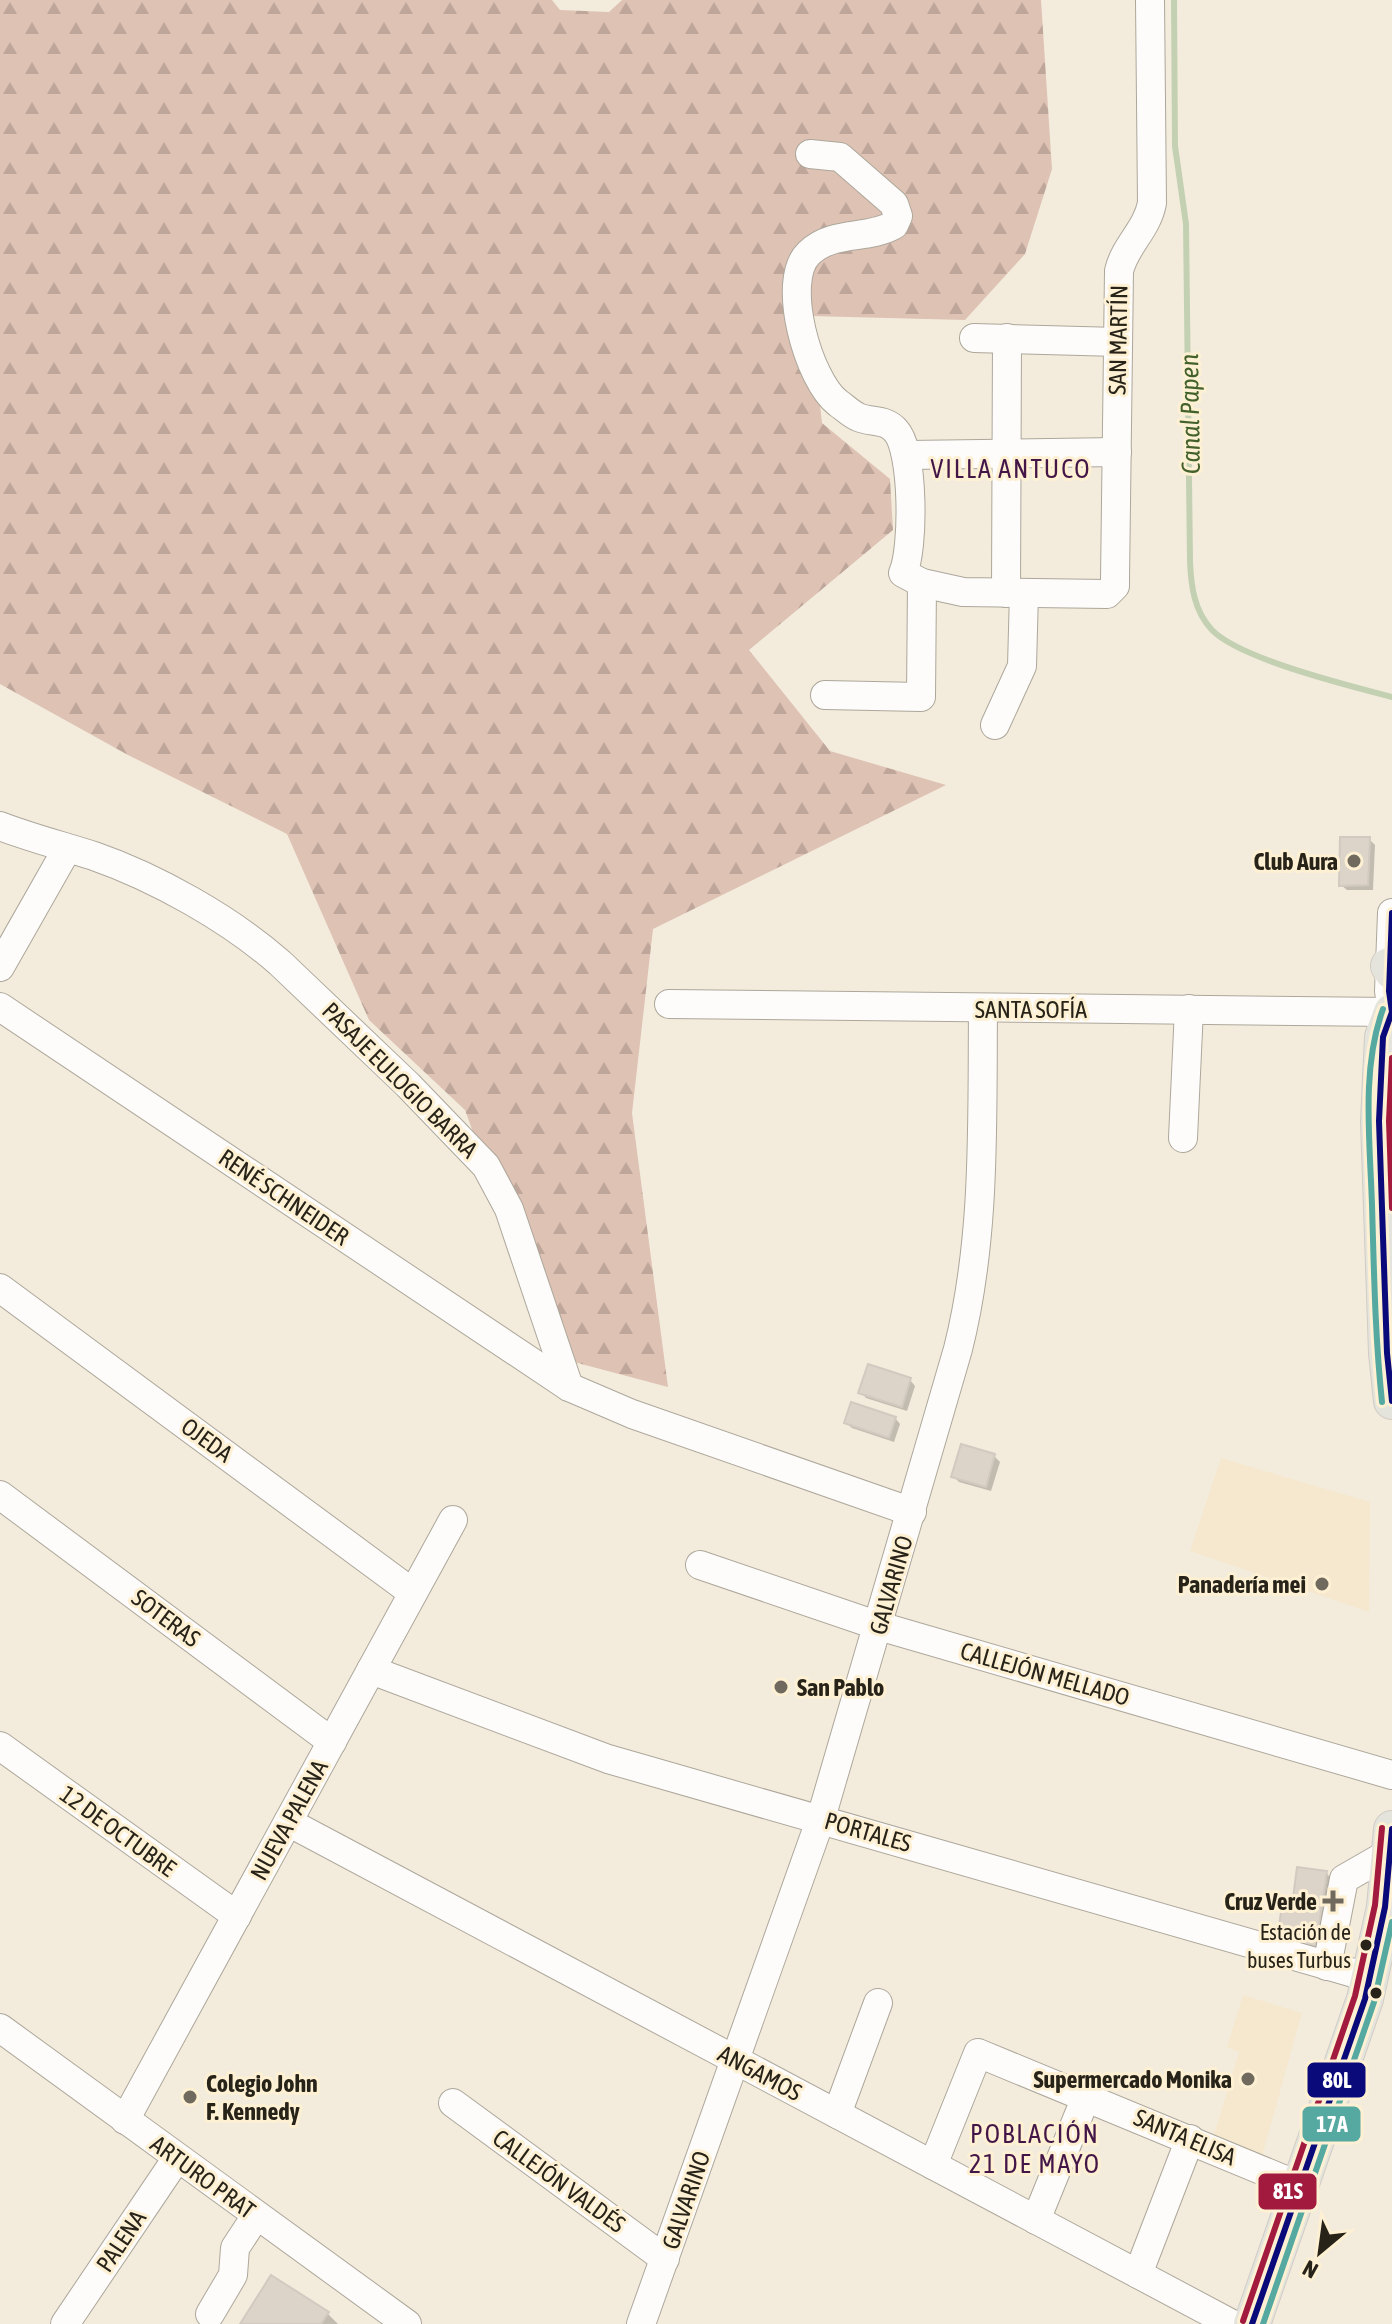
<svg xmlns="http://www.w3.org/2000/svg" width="1392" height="2324" viewBox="0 0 1392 2324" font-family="'Asap Condensed',sans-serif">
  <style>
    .built { fill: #f5e8ce }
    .forest { fill: url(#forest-firs) }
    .shadow { fill: #0003 }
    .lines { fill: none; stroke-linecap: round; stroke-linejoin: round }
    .stream { stroke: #c3d1b2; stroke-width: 6 }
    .building { fill: #dcd4c9; stroke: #d2cac0; stroke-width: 2 }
    .minor-casing { stroke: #ada79b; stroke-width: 30 }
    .major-casing { stroke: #d0ccc5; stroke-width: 38 }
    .minor { stroke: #fdfcfa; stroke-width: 28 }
    .major { stroke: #e5e4dc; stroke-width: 36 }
    .bus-1-casing { stroke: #fdf0d3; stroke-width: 12 }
    .bus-2-casing { stroke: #fdf0d3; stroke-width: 12 }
    .bus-3-casing { stroke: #fdf0d3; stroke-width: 12 }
    .bus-1 { stroke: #0a0a7a; stroke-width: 6 }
    .bus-2 { stroke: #55a9a1; stroke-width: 6 }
    .bus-3 { stroke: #a31a3f; stroke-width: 6 }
    .poi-dot { fill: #6f695e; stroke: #fdf0d3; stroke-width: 3 }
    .bus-dot { fill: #282319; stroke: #fdf0d3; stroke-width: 3 }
    .labels { text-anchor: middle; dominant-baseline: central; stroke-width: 6; stroke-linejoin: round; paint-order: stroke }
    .bus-label { font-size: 22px; fill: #282319; stroke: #fdf0d3; text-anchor: end }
    .street-label { font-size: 24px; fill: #282319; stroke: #fdf0d3 }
    .poi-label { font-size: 24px; font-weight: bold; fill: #282319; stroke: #fdf0d3; text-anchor: end }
    .water-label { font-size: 26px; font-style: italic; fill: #42612b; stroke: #fdf0d3 }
    .neighbourhood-label { font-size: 26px; letter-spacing: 2px; fill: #441648; stroke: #fdf0d3 }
    .line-badge { stroke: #fdf0d3; stroke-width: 3 }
    .badge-label { font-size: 22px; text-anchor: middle; font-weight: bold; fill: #fff }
  </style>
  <defs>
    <pattern id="forest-firs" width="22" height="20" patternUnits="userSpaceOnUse" patternTransform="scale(2)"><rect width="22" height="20" fill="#dec2b4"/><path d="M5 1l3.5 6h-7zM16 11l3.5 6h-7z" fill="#bea69a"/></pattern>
  </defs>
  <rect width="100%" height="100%" fill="#f3ecdd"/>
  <!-- built -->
  <g class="built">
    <polygon points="1221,1458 1370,1502 1369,1612 1190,1551"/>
    <polygon points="1243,1995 1302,2013 1261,2160 1212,2141 1239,2052 1227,2047"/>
  </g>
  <!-- forest -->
  <polygon class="forest" points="0,0 552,0 560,10 609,12 622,0 1041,0 1052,169 1025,254 965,320 810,316 822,423 890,479 893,530 749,650 830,751 946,785 653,929 632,1113 668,1387 555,1357 465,1110 369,1020 287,834 128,755 0,684"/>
  <!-- shadow -->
  <g class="shadow">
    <polygon points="1369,839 1375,845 1373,890 1347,890 1341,885"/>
    <polygon points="910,1380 915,1386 907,1411 866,1398 861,1392"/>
    <polygon points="895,1418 900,1424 894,1442 852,1428 846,1423"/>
    <polygon points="994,1456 1000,1462 991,1491 959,1482 953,1476"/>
    <polygon points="1326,1873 1335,1882 1325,1954 1288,1949 1294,1909"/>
    <polygon points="328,2314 338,2324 242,2324"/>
  </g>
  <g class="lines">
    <!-- stream -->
    <path class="stream" d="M1174 0 1175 146 1186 224 1190 561C1191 586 1194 611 1212 630 1240 659 1350 686 1392 697"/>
  </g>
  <!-- building -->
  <g class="building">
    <polygon points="1340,837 1370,837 1368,885 1339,886"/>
    <polygon points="868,1364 911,1378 902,1407 858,1393"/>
    <polygon points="851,1402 896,1417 889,1438 844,1423"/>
    <polygon points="961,1444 995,1454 986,1487 951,1477"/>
    <polygon points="1297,1867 1327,1871 1316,1946 1277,1940 1282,1905 1292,1906"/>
    <polygon points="271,2275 329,2312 321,2324 240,2324"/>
  </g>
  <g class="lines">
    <!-- minor casing -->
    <g class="minor-casing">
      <g id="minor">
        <path d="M810 154 840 157 894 204 898 216 894 225C867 240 833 230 809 253 780 280 808 380 838 403 844 407 851 414 858 417 871 423 885 418 896 431 914 451 914 549 903 573L922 583 963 592 1107 594 1115 586V580L1119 271C1125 245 1147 230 1152 203L1150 0"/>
        <polyline points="974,338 1118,342"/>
        <polyline points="908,455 1117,452"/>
        <polyline points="1006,593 1007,338"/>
        <polyline points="825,695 921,697 922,583"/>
        <polyline points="995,725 1022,666 1024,593"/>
        <path d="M0 826C31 838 63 846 94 856 157 878 230 919 280 963L408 1085 486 1166 509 1209 569 1387"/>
        <polyline points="0,967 67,849"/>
        <polyline points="669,1004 1392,1012 1389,991 1392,913"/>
        <polyline points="0,1007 569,1387 632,1414 912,1512"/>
        <polyline points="1183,1138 1189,1009"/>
        <polyline points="0,1288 413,1593"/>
        <polyline points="0,1495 332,1742"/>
        <polyline points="700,1565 879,1626 1392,1775"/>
        <polyline points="371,1670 608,1759 1371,1978"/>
        <polyline points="0,1746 237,1916"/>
        <polyline points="288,1822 1232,2324"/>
        <polyline points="1327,1966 1344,1879 1391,1852"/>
        <polyline points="0,2028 407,2324"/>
        <polyline points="453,2103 665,2259"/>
        <polyline points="837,2114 878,2003"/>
        <polyline points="125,2120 453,1520"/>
        <polyline points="933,2165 978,2053 1302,2187"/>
        <polyline points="1036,2220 1086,2097"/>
        <polyline points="1138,2274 1190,2139"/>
        <polyline points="210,2314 233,2275 235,2248 256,2216"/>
        <polyline points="65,2324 177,2158"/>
        <path d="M641 2324 821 1818 958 1349C986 1238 982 1123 983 1008"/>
      </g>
    </g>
    <!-- major casing -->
    <g class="major-casing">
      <g id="major">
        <polyline points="1389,966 1392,971"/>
        <polyline points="1392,1012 1383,1037 1379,1121 1387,1353 1392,1401"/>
        <polyline points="1252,2324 1365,1999 1385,1907 1392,1829"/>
      </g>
    </g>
    <!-- minor -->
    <use href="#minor" class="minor"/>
    <!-- major -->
    <use href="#major" class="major"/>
    <!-- bus-1 casing -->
    <g class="bus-1-casing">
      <g id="bus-1">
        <polyline points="1392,913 1389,991 1392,1012 1383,1037 1379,1121 1387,1353 1392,1401"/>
        <polyline points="1252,2324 1365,1999 1385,1907 1392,1829"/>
      </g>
    </g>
    <!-- bus-2 casing -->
    <g class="bus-2-casing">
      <g id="bus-2">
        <path d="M1382 1402C1375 1336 1374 1271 1372 1205 1370 1141 1361 1069 1383 1009"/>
        <polyline points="1263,2324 1374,2002 1392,1922"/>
      </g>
    </g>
    <!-- bus-3 casing -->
    <g class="bus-3-casing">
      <g id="bus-3">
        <polyline points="1392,1058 1389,1121 1392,1208"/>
        <polyline points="1243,2321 1355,1996 1375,1905 1382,1828"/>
      </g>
    </g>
    <!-- bus-1 -->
    <use href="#bus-1" class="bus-1"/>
    <!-- bus-2 -->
    <use href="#bus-2" class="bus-2"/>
    <!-- bus-3 -->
    <use href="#bus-3" class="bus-3"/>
  </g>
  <!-- markers -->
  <g class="poi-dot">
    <circle cx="1354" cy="861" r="8"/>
    <circle cx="1322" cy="1584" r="8"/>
    <circle cx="781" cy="1687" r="8"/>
    <path d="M1329 1889h8v8h8v8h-8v8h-8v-8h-8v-8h8z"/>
    <circle cx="1248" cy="2079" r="8"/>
    <circle cx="190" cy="2097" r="8"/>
  </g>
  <g class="bus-dot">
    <circle cx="1366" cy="1945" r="7"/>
    <circle cx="1376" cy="1993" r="7"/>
  </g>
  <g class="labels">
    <!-- bus labels -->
    <g class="bus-label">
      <text x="1351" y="1932">Estación de<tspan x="1351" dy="28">buses Turbus</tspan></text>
    </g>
    <!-- street labels -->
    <g class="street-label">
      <text transform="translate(1118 340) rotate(-89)">SAN MARTÍN</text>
      <text x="1031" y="1009">SANTA SOFÍA</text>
      <text transform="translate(400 1080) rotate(45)">PASAJE EULOGIO BARRA</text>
      <text transform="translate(284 1197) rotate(34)">RENÉ SCHNEIDER</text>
      <text transform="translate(207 1440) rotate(36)">OJEDA</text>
      <text transform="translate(891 1585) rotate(-74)">GALVARINO</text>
      <text transform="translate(166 1618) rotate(37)">SOTERAS</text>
      <text transform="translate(1045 1674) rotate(16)">CALLEJÓN MELLADO</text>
      <text transform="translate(289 1820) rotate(-61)">NUEVA PALENA</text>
      <text transform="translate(118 1831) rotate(36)">12 DE OCTUBRE</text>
      <text transform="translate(868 1832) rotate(16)">PORTALES</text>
      <text transform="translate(760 2073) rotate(28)">ANGAMOS</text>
      <text transform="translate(1185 2137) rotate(23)">SANTA ELISA</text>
      <text transform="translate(203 2177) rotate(36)">ARTURO PRAT</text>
      <text transform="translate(559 2181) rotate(36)">CALLEJÓN VALDÉS</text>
      <text transform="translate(686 2200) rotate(-71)">GALVARINO</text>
      <text transform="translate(121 2241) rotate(-56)">PALENA</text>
    </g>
    <!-- poi labels -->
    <g class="poi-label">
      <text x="1338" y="861">Club Aura</text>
      <text x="1306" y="1584">Panadería mei</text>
      <text x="797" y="1687" text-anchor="start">San Pablo</text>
      <text x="1317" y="1901">Cruz Verde</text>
      <text x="1232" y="2079">Supermercado Monika</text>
      <text x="206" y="2083" text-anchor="start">Colegio John<tspan x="206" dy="28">F. Kennedy</tspan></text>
    </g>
    <!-- water labels -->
    <g class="water-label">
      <text transform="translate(1190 414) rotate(-91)">Canal Papen</text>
    </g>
    <!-- neighbourhood labels -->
    <g class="neighbourhood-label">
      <text x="1011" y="469">VILLA ANTUCO</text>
      <text x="1035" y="2134">POBLACIÓN<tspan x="1035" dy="30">21 DE MAYO</tspan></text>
    </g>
  </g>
  <g class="line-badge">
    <rect x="1306" y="2061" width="61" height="38" rx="8" fill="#0a0a7a"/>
    <rect x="1301" y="2105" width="61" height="38" rx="8" fill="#55a9a1"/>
    <rect x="1257" y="2172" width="61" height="39" rx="8" fill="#a31a3f"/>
  </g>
  <g class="badge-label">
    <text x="1337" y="2088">80L</text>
    <text x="1332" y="2132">17A</text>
    <text x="1288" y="2199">81S</text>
  </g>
  <!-- north arrow -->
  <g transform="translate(1320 2252) rotate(209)" stroke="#fdf0d3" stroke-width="6" paint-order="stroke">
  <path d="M0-6L14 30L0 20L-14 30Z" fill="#282319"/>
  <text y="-12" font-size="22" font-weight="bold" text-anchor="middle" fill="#282319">N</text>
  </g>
</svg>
